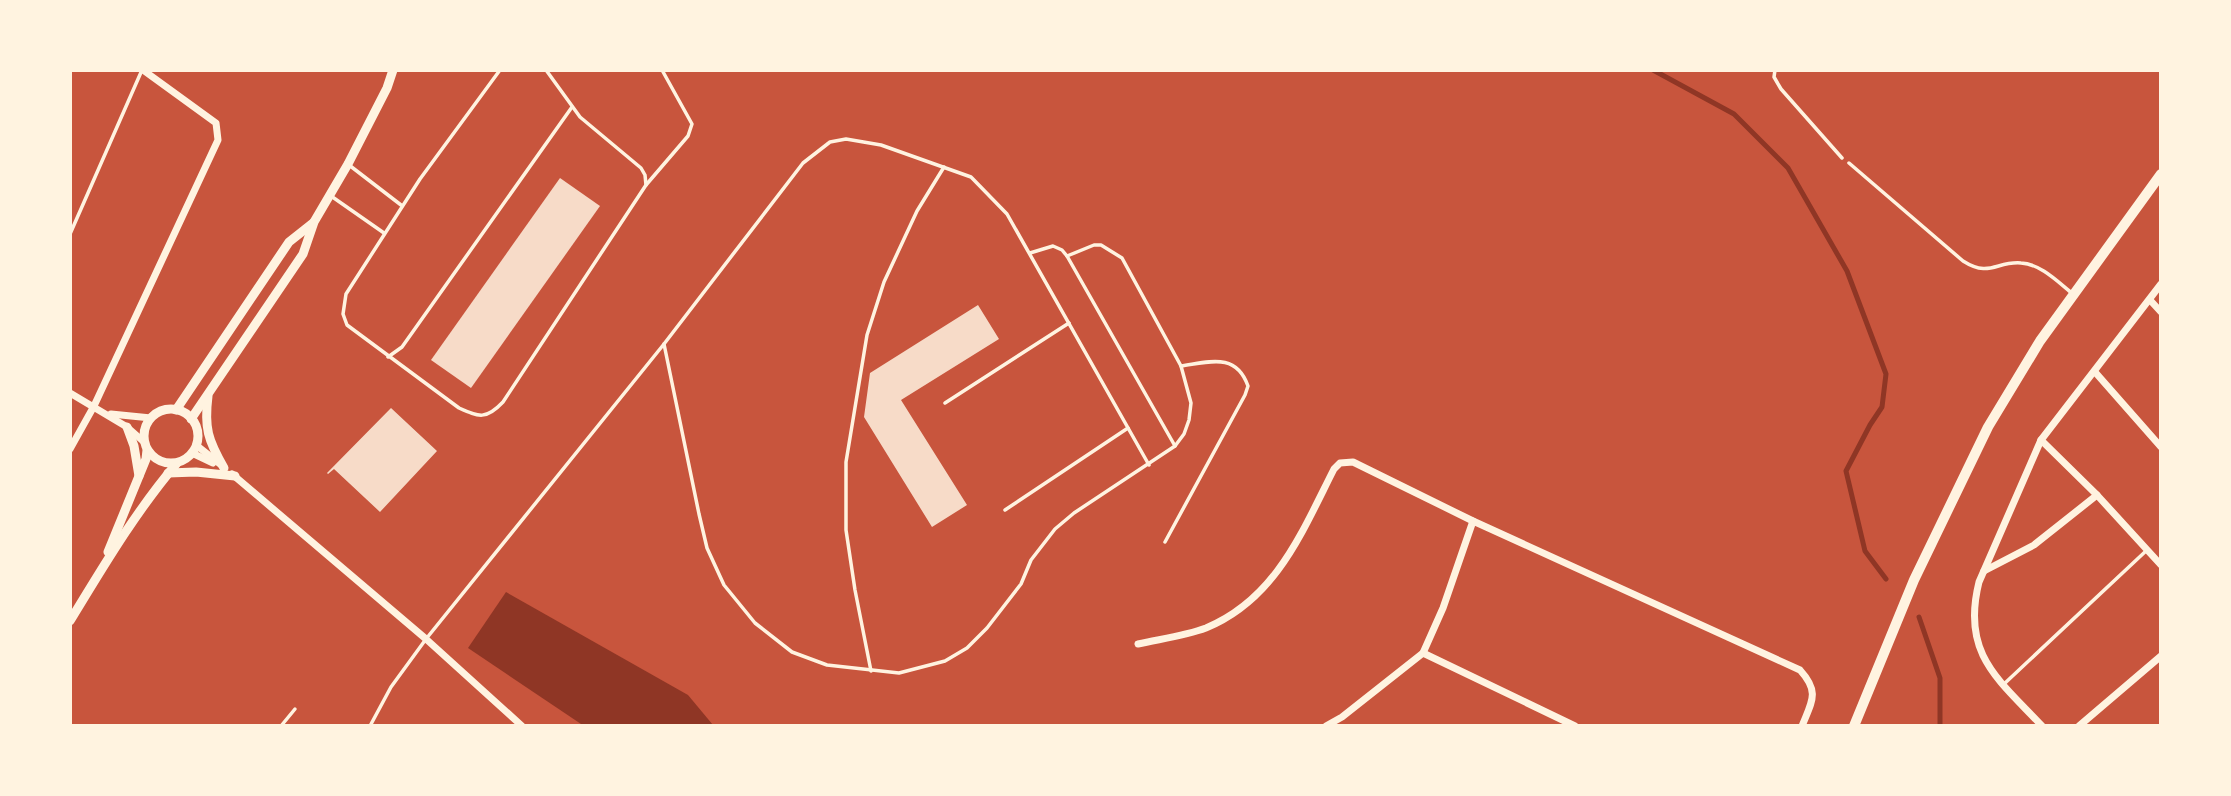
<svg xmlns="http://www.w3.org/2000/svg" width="2231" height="796" viewBox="0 0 2231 796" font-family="'PT Sans Narrow',sans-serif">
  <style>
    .water { fill: #8f3625 }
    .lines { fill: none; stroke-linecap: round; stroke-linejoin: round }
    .stream { stroke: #8f3625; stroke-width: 5 }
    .building { fill: #f7dbc8 }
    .service { stroke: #fff3e0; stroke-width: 3.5 }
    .minor { stroke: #fff3e0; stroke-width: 7 }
    .tertiary { stroke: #fff3e0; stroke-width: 9 }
    .secondary { stroke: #fff3e0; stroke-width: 10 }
  </style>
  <rect width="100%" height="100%" fill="#c8553d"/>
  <!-- water -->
  <polygon class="water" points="506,592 688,695 713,725 584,726 468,648"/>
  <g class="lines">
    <!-- stream -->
    <g class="stream">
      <polyline points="1653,70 1734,114 1788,168 1847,271 1886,374 1882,407 1870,425 1846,471 1865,551 1886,579"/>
      <polyline points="1919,617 1940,678 1940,726"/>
    </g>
  </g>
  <!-- building -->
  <g class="building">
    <polygon points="560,178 600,206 471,388 431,360"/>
    <polygon points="978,305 999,339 901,400 967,505 932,527 864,417 870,373"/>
    <polygon points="391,408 437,451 380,512 334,469 328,474 327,473"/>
  </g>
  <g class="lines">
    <!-- service -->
    <g class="service">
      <path d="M500 70 420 179 346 294 343 314 347 325 459 408C479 417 486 420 503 402L646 185 645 175 641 168 580 117 546 70"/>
      <polyline points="1775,70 1774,77 1781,89 1842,158"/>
      <path d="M1849 163 1963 261C1990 278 1996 261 2021 263 2041 264 2058 282 2073 294"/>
      <polyline points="349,165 401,205"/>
      <polyline points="646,185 688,136 692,124 662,70"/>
      <polyline points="331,196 384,233"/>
      <polyline points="70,234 142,70"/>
      <polyline points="1030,253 1053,246 1062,250 1067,256 1175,446"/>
      <polyline points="664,344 699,514 707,548 724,585 755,623 792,652 827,665 899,673 945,661 967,648 987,628 1021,584 1031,560 1055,529 1074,513 1175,446 1184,434 1189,420 1191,403 1181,366 1122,258 1101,245 1094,245 1067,256"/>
      <polyline points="388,357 402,347 572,107"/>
      <polyline points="945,403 1069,323"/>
      <polyline points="1005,510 1128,428"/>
      <path d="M1165 542 1245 395 1248 386C1236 352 1209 362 1181 366"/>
      <polyline points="871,671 855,590 846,530 846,462 867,335 884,282 917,211 944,167"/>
      <polyline points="2004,684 2147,550"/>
      <polyline points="281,726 295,709"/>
      <polyline points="370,726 391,687 426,639 664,344 803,163 830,142 846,139 881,145 971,177 1007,214 1149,465"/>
    </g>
    <!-- minor -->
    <g class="minor">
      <polyline points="2150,300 2161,312"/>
      <polyline points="2095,372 2161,447"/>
      <polyline points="70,393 127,427 144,442"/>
      <polyline points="111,414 151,418"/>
      <polyline points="2041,440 2097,495 2161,565"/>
      <polyline points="196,445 220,464"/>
      <polyline points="70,449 94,406 218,140 216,123 143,70"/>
      <polyline points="192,453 213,463"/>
      <polyline points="232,474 426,639 522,726"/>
      <polyline points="1984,571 2034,545 2097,495"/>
      <path d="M1138 644C1160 639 1185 636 1206 628 1276 599 1302 532 1334 469L1340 463 1353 462 1473 521 1800 670C1820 692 1812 701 1802 726"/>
      <polyline points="1423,653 1575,726"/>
      <polyline points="1326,726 1342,717 1423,653 1443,608 1473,521"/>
      <path d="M2042 726C1998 679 1961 654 1979 582L2041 440 2161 284"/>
      <polyline points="2079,726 2161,656"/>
    </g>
    <!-- tertiary -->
    <g class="tertiary">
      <path d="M208 396C204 428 208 440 224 468"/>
      <circle cx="171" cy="436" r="27"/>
      <polyline points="176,410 289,242 313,223"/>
      <polyline points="191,419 303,254 314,222 348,164 387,88 393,70"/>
      <polyline points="127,427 134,446 139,476"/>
      <polyline points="168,473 196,472 235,476"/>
      <polyline points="108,552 146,459 147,450"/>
      <path d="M70 621C103 567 136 511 177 463"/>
    </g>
    <!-- secondary -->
    <polyline class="secondary" points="1854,726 1914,580 1988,427 2040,341 2161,174"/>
  </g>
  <!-- border -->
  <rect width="2231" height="796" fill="none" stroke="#fff3e0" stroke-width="144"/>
</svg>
